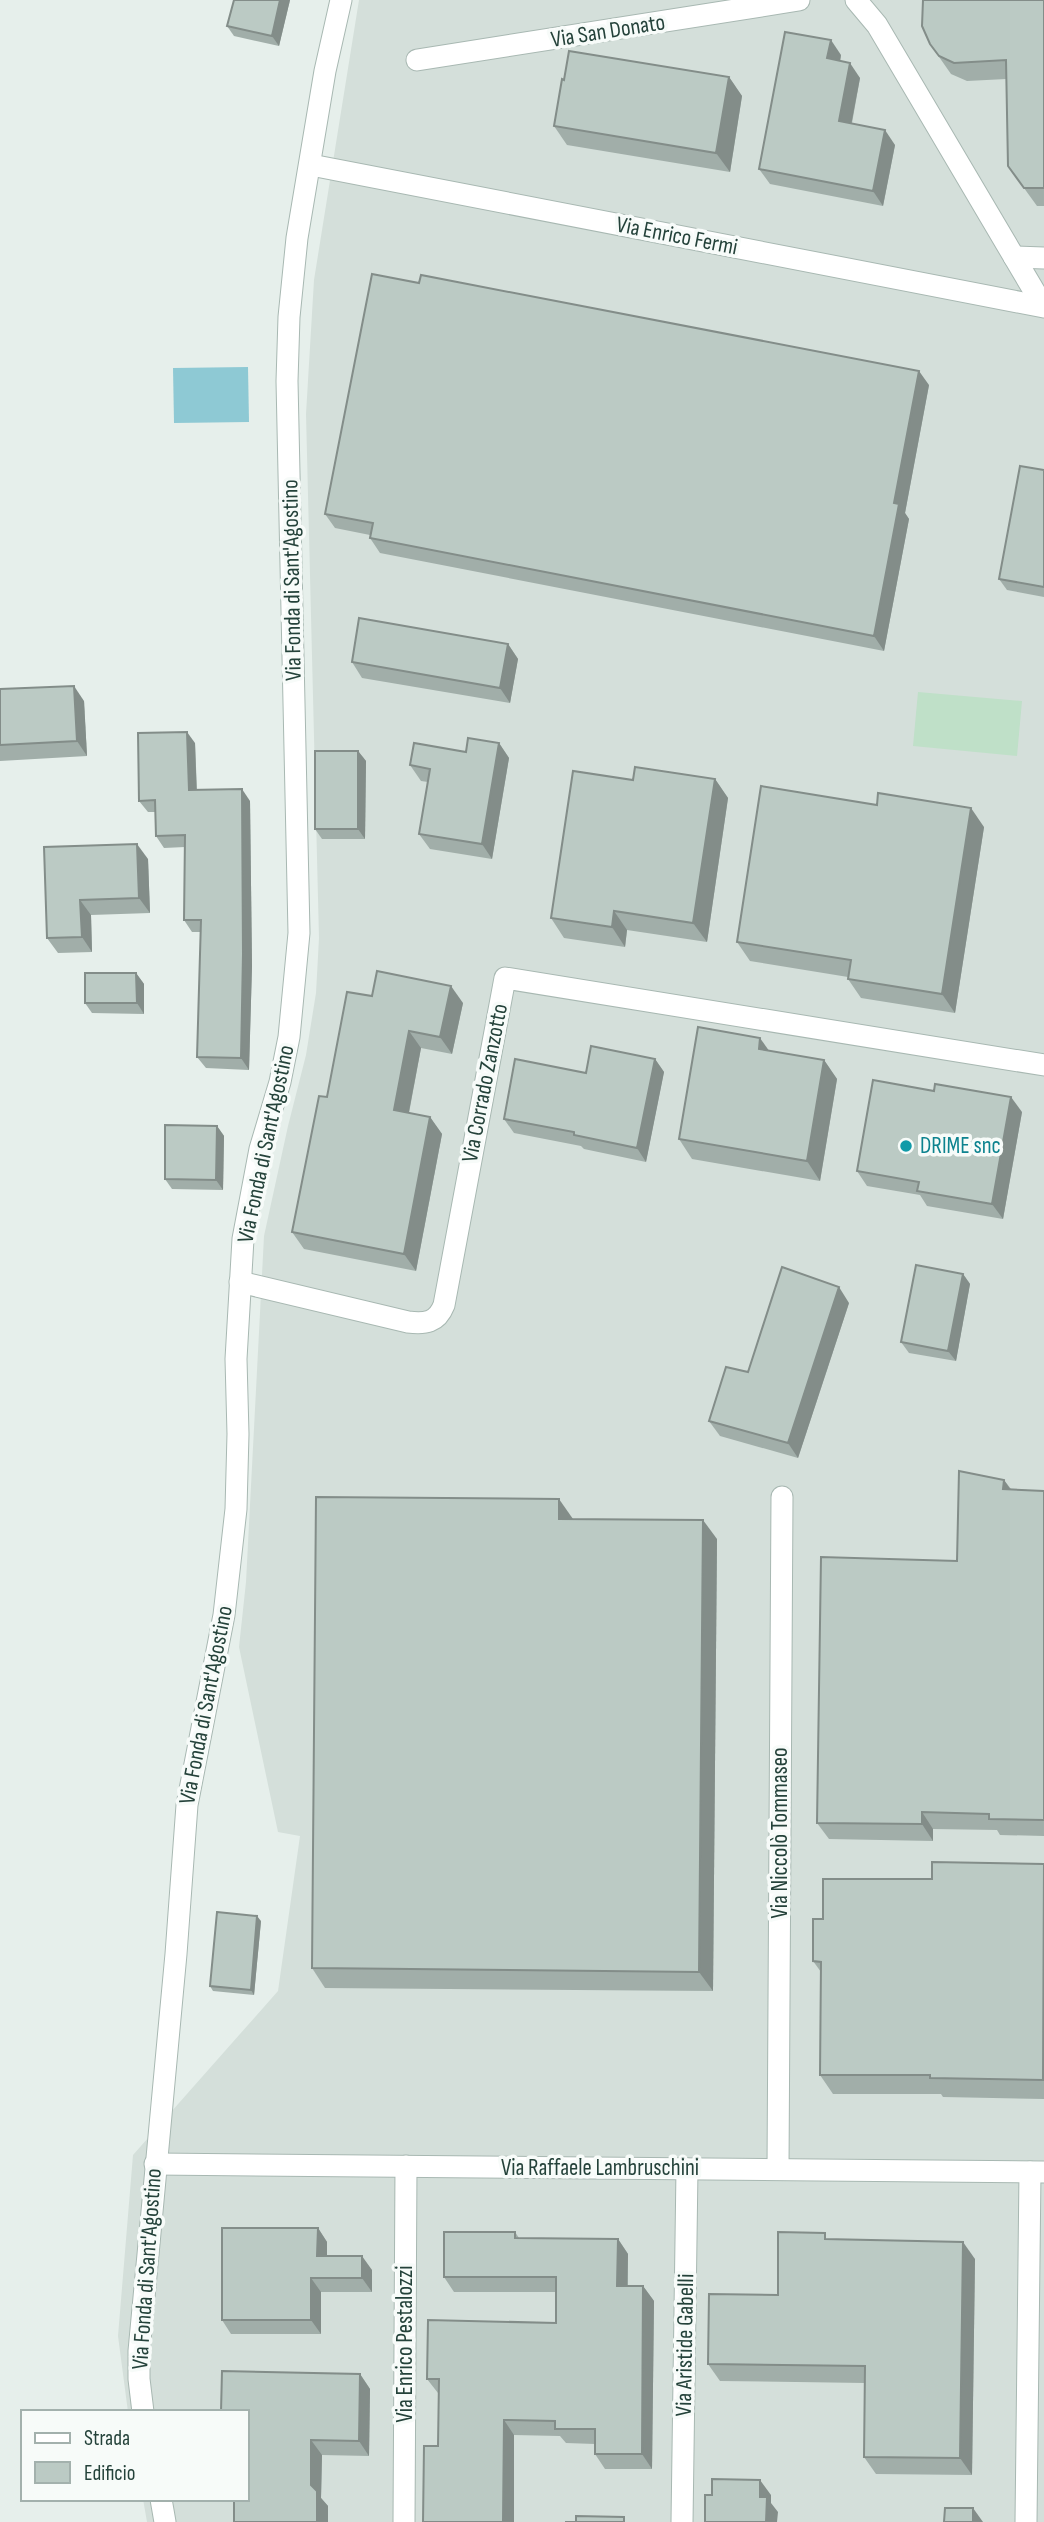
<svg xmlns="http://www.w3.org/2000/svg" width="1044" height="2522" viewBox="0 0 1044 2522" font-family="'Sofia Sans Condensed',sans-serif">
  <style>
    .built { fill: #d4dfda }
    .green { fill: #bfe0c8 }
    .water { fill: #8ec9d4 }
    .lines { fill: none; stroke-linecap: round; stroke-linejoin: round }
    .minor-casing { stroke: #a8b8b2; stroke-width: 23 }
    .minor { stroke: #fff; stroke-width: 21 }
    .wall { fill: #a1aea9 }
    .shaded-wall { fill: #838d89 }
    .building { fill: #bbcac4; stroke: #838d89; stroke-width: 2 }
    .culture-dot { fill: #0f9aa8; stroke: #f7fbf9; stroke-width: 2.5 }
    .labels { text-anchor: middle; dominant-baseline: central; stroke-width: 7; stroke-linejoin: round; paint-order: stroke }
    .street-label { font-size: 23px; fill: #24423a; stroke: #f7fbf9 }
    .culture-label { font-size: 23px; fill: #0d838f; stroke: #f7fbf9; text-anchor: start }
  </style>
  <rect width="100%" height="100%" fill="#e6efeb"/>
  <!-- built -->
  <polygon class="built" points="359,0 1044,0 1044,2522 147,2522 143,2499 247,2499 247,2412 128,2412 118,2336 133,2155 278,1991 300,1836 278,1832 239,1647 246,1582 264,1236 288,1126 306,1055 316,993 319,938 306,414 314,280"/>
  <!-- green -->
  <polygon class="green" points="918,692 1022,701 1017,756 913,746"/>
  <!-- water -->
  <polygon class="water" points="248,367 249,422 174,423 173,368"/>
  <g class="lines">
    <!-- minor casing -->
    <g class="minor-casing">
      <g id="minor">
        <polyline points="856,0 877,25 1043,306"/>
        <polyline points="417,60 799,0"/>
        <polyline points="311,165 1044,307"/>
        <polyline points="1014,257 1044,258"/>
        <path d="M240 1282 408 1322C425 1324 437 1323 444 1305L505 978 1044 1065"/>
        <polyline points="155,2164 1044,2172"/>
        <polyline points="778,2169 782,1497"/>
        <polyline points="143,2412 139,2379 139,2351 176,1954 187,1805 224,1615 236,1509 238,1434 236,1359 243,1239 260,1149 280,1082 289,1037 299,933 287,381 289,317 297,238 325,71 341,0"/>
        <polyline points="161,2499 165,2522"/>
        <polyline points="404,2522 406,2166"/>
        <polyline points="682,2522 687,2169"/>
        <polyline points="1026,2522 1030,2172"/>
      </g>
    </g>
    <!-- minor -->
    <use href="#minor" class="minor"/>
  </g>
  <!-- wall -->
  <g class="wall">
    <polygon points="234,0 290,0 279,46 234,36 227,26"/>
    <polygon points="1044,0 1044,206 1037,206 1008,166 1006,79 967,81 951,74 930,44"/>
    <polygon points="841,55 840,61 860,78 852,123 895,145 883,206 770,184 759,169"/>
    <polygon points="729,77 742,96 730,172 567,145 554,126 564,80"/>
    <polygon points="929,385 905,513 909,519 884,651 380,553 370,538 370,535 335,528 325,514"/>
    <polygon points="1044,470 1044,597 1007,590 999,579"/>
    <polygon points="508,644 518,659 510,703 362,678 352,662"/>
    <polygon points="0,689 84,701 87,756 0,761"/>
    <polygon points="195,743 197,790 250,801 252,966 249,1070 206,1068 197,1057 201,932 192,932 184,920 185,847 164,848 156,836 155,812 148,812 139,801"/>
    <polygon points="499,743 509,758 492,859 430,849 419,834 428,782 421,781 410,765"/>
    <polygon points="358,751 366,761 365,839 322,839 315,829"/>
    <polygon points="715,779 728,798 707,942 627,930 625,947 564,938 551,918 633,780"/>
    <polygon points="984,827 955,1013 861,998 848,979 848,977 750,961 737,942"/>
    <polygon points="44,847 148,859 150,913 91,915 92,952 58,953 47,938"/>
    <polygon points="136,973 144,984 144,1014 92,1013 85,1003"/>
    <polygon points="372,996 463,1003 452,1054 421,1048 409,1113 430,1117 442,1134 416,1271 304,1249 292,1232"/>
    <polygon points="769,1051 824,1060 837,1079 820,1181 692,1159 679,1139"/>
    <polygon points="655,1059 664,1072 646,1162 584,1149 581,1146 514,1133 504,1119 586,1073"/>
    <polygon points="1022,1112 1003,1219 927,1206 920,1195 867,1186 857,1171"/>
    <polygon points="217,1126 224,1136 223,1190 172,1189 165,1179"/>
    <polygon points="963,1274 970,1284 956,1361 909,1353 901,1342"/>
    <polygon points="849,1303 798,1458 720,1436 709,1421 748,1372"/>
    <polygon points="1004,1480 1011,1489 1044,1491 1044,1836 1000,1835 997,1830 933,1829 933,1841 829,1839 817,1823 957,1561"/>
    <polygon points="573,1519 717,1539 713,1991 325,1988 312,1968"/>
    <polygon points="1044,1864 1044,2099 943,2097 941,2094 833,2094 820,2075 821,1972 813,1961 823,1919"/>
    <polygon points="261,1921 254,1995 213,1991 210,1986"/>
    <polygon points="318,2228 327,2242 327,2256 372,2270 372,2292 321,2292 321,2334 231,2334 222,2320"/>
    <polygon points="515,2232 519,2238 618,2239 628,2254 628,2286 643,2286 654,2301 652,2469 605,2469 595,2454 595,2444 566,2443 560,2436 514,2435 438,2446 439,2393 438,2393 427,2379 556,2323 556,2292 454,2292 444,2277"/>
    <polygon points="829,2239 975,2259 972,2475 876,2474 864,2457 865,2383 720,2381 708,2364 778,2295"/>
    <polygon points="360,2374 370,2389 369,2456 322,2455 321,2498 328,2506 328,2522 234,2522"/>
  </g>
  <!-- shaded-wall -->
  <g class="shaded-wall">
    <polygon points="280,0 290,0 279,46 272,36"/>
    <polygon points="831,40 841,55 838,73 827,58"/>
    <polygon points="850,63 860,78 849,136 839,121"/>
    <polygon points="729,77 742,96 730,172 716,153"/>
    <polygon points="885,130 895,145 883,206 873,191"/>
    <polygon points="919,371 929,385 905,513 909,519 884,651 874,636 894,503"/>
    <polygon points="508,644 518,659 510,703 500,688"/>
    <polygon points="74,686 84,701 87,756 77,741"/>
    <polygon points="187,732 195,743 197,802 189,790"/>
    <polygon points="499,743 509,758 492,859 482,844"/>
    <polygon points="358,751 366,761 365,839 358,829"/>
    <polygon points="715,779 728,798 707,942 693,923"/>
    <polygon points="242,789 250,801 252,966 249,1070 241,1058"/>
    <polygon points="971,808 984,827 955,1013 942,994"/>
    <polygon points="137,844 148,859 150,913 139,898"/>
    <polygon points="80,900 91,915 92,952 82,937"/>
    <polygon points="614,911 627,930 625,947 612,927"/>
    <polygon points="136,973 144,984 144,1014 137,1003"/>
    <polygon points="451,986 463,1003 452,1054 440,1037"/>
    <polygon points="409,1031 421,1048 406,1127 394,1110"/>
    <polygon points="760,1038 774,1058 759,1049"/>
    <polygon points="655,1059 664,1072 646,1162 637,1148"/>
    <polygon points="824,1060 837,1079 820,1181 807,1161"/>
    <polygon points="1011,1097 1022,1112 1003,1219 992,1204"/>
    <polygon points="430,1117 442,1134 416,1271 404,1254"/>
    <polygon points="217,1126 224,1136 223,1190 216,1180"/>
    <polygon points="963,1274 970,1284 956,1361 948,1351"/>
    <polygon points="839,1287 849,1303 798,1458 788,1443"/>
    <polygon points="1004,1480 1015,1496 1003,1489"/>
    <polygon points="559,1499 573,1519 559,1519"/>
    <polygon points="703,1520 717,1539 713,1991 699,1972"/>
    <polygon points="922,1812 933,1829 933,1841 922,1824"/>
    <polygon points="257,1916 261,1921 254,1995 251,1990"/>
    <polygon points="318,2228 327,2242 327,2270 317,2256"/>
    <polygon points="618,2239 628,2254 627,2301 617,2286"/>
    <polygon points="963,2242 975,2259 972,2475 960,2458"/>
    <polygon points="362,2256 372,2270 372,2292 362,2278"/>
    <polygon points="311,2278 321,2292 321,2334 311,2320"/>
    <polygon points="643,2286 654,2301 652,2469 642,2454"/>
    <polygon points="360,2374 370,2389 369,2456 359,2441"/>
    <polygon points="504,2420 514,2435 514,2522 503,2522"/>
    <polygon points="311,2440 322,2455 321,2498 328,2506 328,2522 317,2522 311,2485"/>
    <polygon points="760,2480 771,2495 771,2503 778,2512 777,2522 766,2522 760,2497"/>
    <polygon points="973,2508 983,2522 973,2522"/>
  </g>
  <!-- building -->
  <g class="building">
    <polygon points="234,0 280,0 272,36 227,26"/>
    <polygon points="923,0 1044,0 1044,188 1024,188 1008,166 1006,60 954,63 939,56 930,44 922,26"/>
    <polygon points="785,32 831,40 827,58 850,63 839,121 885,130 873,191 759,169"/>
    <polygon points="569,51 729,77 716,153 554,126 562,79 564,80"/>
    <polygon points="372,274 419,283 421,275 919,371 894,503 899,504 874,636 370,538 373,523 325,514"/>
    <polygon points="1020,466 1044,470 1044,587 999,579"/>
    <polygon points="359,618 508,644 500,688 352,662"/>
    <polygon points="74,686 77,741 0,745 0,689"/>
    <polygon points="187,732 189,790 242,789 243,954 241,1058 197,1057 201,920 184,920 185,835 156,836 155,800 139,801 138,733"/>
    <polygon points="468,738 499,743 482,844 419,834 430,769 410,765 414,743 466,752"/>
    <rect x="315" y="751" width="43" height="78"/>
    <polygon points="635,767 715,779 693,923 614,911 612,927 551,918 573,771 633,780"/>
    <polygon points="761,786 877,805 878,793 971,808 942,994 848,979 851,960 737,942"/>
    <polygon points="137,844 139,898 80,900 82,937 47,938 44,847"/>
    <polygon points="377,971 451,986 440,1037 409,1031 394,1110 430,1117 404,1254 292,1232 319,1096 327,1097 347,992 372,996"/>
    <polygon points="85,973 136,973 137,1003 85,1003"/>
    <polygon points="698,1027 760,1038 759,1049 824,1060 807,1161 679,1139"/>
    <polygon points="591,1046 655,1059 637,1148 574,1135 574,1132 504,1119 515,1059 586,1073"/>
    <polygon points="873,1080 934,1091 935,1084 1011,1097 992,1204 917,1191 919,1182 857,1171"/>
    <polygon points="165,1125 217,1126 216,1180 165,1179"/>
    <polygon points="916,1265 963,1274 948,1351 901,1342"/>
    <polygon points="782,1267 839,1287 788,1443 709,1421 726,1367 748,1372"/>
    <polygon points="959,1471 1004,1480 1003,1489 1044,1491 1044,1820 989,1819 989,1814 922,1812 922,1824 817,1823 821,1557 957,1561"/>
    <polygon points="316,1497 559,1499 559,1519 703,1520 699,1972 312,1968"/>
    <polygon points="932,1862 1044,1864 1043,2080 930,2078 930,2075 820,2075 821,1962 813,1961 813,1919 823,1919 823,1879 932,1879"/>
    <polygon points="217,1912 257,1916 251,1990 210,1986"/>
    <polygon points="222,2228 318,2228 317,2256 362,2256 362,2278 311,2278 311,2320 222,2320"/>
    <polygon points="444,2232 515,2232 515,2238 618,2239 617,2286 643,2286 642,2454 595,2454 595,2429 555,2429 555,2421 504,2420 503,2522 423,2522 424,2446 438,2446 439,2379 427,2379 428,2320 556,2323 556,2277 444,2277"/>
    <polygon points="778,2232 825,2233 825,2239 963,2242 960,2458 864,2457 865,2366 708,2364 709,2294 778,2295"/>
    <polygon points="222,2371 360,2374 359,2441 311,2440 311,2485 317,2491 317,2522 234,2522 234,2499 247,2499 247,2412 221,2412"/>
    <polygon points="712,2479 760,2480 760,2497 767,2497 766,2522 705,2522 705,2495 712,2495"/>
    <polygon points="945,2508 973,2508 973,2522 944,2522"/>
    <polygon points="576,2516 624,2517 624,2522 565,2522 576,2522"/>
  </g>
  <!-- markers -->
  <circle class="culture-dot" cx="906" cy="1146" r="7"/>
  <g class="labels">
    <!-- street labels -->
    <g class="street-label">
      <text transform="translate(608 31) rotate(-9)">Via San Donato</text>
      <text transform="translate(677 236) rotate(11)">Via Enrico Fermi</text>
      <text transform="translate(292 580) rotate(-91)">Via Fonda di Sant'Agostino</text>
      <text transform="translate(485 1083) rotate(-79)">Via Corrado Zanzotto</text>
      <text transform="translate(266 1144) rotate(-78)">Via Fonda di Sant'Agostino</text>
      <text transform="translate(206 1705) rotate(-79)">Via Fonda di Sant'Agostino</text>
      <text transform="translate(780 1833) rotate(-90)">Via Niccolò Tommaseo</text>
      <text x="600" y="2168">Via Raffaele Lambruschini</text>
      <text transform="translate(147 2269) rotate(-86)">Via Fonda di Sant'Agostino</text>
      <text transform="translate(405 2344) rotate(-90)">Via Enrico Pestalozzi</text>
      <text transform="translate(685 2345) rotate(-89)">Via Aristide Gabelli</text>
    </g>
    <!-- culture labels -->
    <g class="culture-label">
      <text x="920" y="1146">DRIME snc</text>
    </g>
  </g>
  <!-- legend -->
  <rect x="21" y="2410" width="228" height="91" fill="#f7fbf9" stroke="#a3b1ad" stroke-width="2"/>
  <rect x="35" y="2433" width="35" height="10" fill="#ffffff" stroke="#a3b1ad" stroke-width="2"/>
  <text x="84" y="2445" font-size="21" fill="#24423a">Strada</text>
  <rect x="35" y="2462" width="35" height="21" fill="#bbcac4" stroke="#a3b1ad" stroke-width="2"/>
  <text x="84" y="2480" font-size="21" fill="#24423a">Edificio</text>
</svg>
